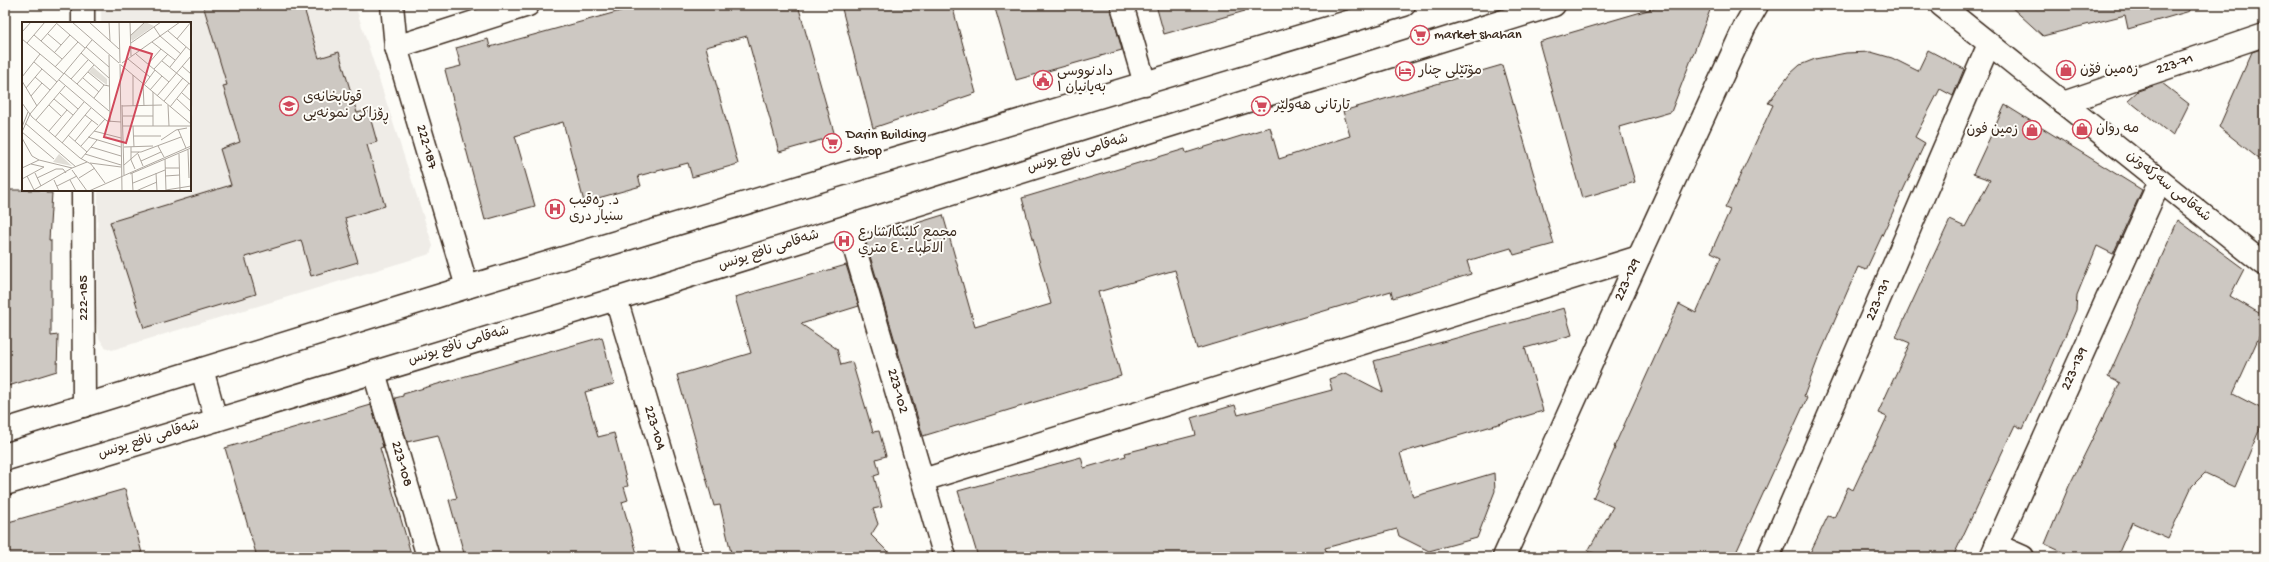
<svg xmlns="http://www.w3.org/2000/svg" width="2269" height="562" viewBox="0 0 2269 562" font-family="'Gochi Hand','Playpen Sans Arabic',sans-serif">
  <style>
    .built { fill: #efece7 }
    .building { fill: #cdc8c2; stroke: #3b2a1e }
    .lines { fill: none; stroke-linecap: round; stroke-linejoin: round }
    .minor-casing { stroke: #3b2a1e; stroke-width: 25 }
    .tertiary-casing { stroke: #3b2a1e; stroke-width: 25 }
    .primary-casing { stroke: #3b2a1e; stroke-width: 25 }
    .minor { stroke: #fdfcf7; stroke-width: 22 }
    .tertiary { stroke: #fdfcf7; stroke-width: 22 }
    .primary { stroke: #fdfcf7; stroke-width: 22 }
    .labels { text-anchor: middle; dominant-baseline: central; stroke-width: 4; stroke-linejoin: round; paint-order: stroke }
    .poi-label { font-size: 14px; fill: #3b2a1e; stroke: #fdfcf7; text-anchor: start }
    .street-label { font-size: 14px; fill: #3b2a1e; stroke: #fdfcf7 }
    .inset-road { fill: none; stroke: #afa8a0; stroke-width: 1 }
    .view { fill: #d1495b; fill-opacity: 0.15; stroke: #d1495b; stroke-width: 2 }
    .inset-edge { fill: none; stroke: #3b2a1e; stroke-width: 2 }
  </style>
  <rect width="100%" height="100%" fill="#fdfcf7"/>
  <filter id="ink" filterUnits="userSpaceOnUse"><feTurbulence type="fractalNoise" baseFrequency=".025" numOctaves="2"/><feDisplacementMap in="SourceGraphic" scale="8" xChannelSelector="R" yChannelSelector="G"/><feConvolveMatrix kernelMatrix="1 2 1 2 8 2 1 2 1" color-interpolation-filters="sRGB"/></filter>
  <g filter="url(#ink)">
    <!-- built -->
    <polygon class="built" points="101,5 355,5 433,246 430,254 112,350 105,347 99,338 96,322 98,190 190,190 190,23 101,23"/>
    <!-- building -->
    <g class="building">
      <polygon points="203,5 303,5 319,58 339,52 357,113 368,110 377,142 367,145 385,206 345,218 358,262 311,276 301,240 245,257 256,294 144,328 110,222 231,185 220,149 240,142 223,86 227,85"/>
      <polygon points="642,5 798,5 835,136 779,152 747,36 706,47 738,164 692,177 688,163 638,176 641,186 584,202 563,122 515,136 535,206 485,220 445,70 461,66 456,48 488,39 490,47"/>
      <polygon points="841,5 952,5 976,93 873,128"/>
      <polygon points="994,5 1110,5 1122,50 1016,80"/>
      <polygon points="1156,5 1244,5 1245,11 1164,34"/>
      <polygon points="1665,5 1712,5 1671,112 1619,127 1635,182 1582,198 1539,42"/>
      <polygon points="2009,5 2189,5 2190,11 2128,29 2125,15 2043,36"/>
      <polygon points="2264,48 2264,163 2219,127 2252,52"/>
      <polygon points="1928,50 1964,69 1953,96 1940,89 1915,137 1925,143 1866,270 1858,267 1818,359 1804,396 1807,398 1734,557 1604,557 1588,551 1613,507 1593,498 1615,448 1614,447 1679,304 1696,313 1721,257 1711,252 1730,210 1725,208 1773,105 1768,103 1790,74 1800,65 1815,59 1846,53 1871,52 1892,58 1918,71"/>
      <polygon points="1502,65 1554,244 1514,255 1511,248 1467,261 1471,274 1393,298 1391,291 1197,349 1175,270 1136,281 1098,292 1121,376 923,436 865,239 943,215 975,327 1051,304 1022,198 1185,149 1186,153 1270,127 1279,159 1350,136 1343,111"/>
      <polygon points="2162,83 2189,104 2173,136 2128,100 2138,91"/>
      <polygon points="2005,105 2142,190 2113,254 2097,246 2077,295 2076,310 2050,371 2023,429 2015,425 1953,557 1808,557 1828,516 1834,518 1848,487 1853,490 1887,417 1878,413 1910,343 1896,337 1950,220 1965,227 1990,180 1973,174"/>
      <polygon points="5,190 46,190 46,193 52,193 49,240 51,240 51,336 58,335 57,371 5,387"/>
      <polygon points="2178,220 2244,269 2230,296 2264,316 2264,326 2233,394 2264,410 2264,419 2235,487 2205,473 2192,486 2168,538 2132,522 2117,557 2073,557 2045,544 2069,486 2120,383 2108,377"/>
      <polygon points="846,265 859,306 801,324 837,349 841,365 852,362 873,432 879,431 886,456 876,459 880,474 874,476 882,507 873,509 878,524 871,535 893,557 732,557 720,505 714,506 677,375 751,353 735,297"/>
      <polygon points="1564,308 1572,335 1525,348 1543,411 1400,453 1413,497 1494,473 1495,491 1477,538 1429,551 1399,536 1397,529 1325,548 1328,557 978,557 958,491 1081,457 1084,468 1126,456 1125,453 1196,435 1191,418 1235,405 1238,415 1332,390 1329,379 1346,373 1383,392 1374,361"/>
      <polygon points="602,337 614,384 585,392 598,437 614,433 628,486 624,487 628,500 622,502 638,557 465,557 449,500 457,498 438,435 407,442 395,398 403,396 403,394"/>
      <polygon points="371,405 383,447 380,448 412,557 257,557 225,448"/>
      <polygon points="125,489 143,557 5,557 5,523"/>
    </g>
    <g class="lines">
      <!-- minor casing -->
      <g class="minor-casing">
        <g id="minor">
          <polyline points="83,5 83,23"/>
          <polyline points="392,5 396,47 467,287"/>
          <polyline points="1122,5 1145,84"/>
          <polyline points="396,47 528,5"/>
          <polyline points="2063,103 2264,35"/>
          <polyline points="83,190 84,406"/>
          <polyline points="848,226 945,557"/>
          <polyline points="616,299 693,557"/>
          <polyline points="374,372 428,557"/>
          <polyline points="923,480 1639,257"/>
          <polyline points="1996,545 2023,557"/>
          <polyline points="1504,557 1639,257 1745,26 1757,5"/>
          <polyline points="1768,557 1989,44"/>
          <polyline points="1991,557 2160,181"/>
        </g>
      </g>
      <!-- tertiary casing -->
      <g class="tertiary-casing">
        <polyline id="tertiary" points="1941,5 2264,264"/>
      </g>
      <!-- primary casing -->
      <g class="primary-casing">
        <g id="primary">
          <polyline points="202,369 216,420"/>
          <polyline points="5,430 467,287 1404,5"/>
          <polyline points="5,484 616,299 1554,5"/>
        </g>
      </g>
      <!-- minor -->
      <use href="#minor" class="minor"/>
      <!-- tertiary -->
      <use href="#tertiary" class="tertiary"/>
      <!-- primary -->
      <use href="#primary" class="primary"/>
    </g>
  </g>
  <!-- icons -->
  <defs>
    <g id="supermarket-ring" transform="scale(1)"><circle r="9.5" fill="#fdfcf7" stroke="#d1495b" stroke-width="1.5"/><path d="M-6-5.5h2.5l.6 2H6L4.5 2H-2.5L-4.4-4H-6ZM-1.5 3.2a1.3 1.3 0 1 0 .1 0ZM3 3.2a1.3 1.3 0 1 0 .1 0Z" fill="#d1495b"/></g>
    <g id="shop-ring" transform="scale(1)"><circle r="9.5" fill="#fdfcf7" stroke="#d1495b" stroke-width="1.5"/><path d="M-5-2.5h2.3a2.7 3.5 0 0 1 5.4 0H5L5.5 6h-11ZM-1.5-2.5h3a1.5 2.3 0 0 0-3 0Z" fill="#d1495b"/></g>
    <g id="hotel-ring" transform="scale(1)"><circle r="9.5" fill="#fdfcf7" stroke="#d1495b" stroke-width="1.5"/><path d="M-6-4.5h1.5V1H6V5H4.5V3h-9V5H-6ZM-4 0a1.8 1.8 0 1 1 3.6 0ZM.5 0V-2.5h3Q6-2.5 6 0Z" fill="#d1495b"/></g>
    <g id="civic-ring" transform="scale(1)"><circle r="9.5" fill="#fdfcf7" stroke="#d1495b" stroke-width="1.5"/><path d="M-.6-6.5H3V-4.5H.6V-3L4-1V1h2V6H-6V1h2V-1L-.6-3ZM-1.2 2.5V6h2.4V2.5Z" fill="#d1495b"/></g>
    <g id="school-ring" transform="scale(1)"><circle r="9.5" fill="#fdfcf7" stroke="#d1495b" stroke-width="1.5"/><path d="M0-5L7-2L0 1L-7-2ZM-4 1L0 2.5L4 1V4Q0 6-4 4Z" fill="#d1495b"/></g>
    <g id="hospital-ring" transform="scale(1)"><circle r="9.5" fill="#fdfcf7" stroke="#d1495b" stroke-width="1.5"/><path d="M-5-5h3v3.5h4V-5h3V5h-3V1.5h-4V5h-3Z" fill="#d1495b"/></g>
  </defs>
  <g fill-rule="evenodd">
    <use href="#supermarket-ring" x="1420" y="35"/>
    <use href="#shop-ring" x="2066" y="70"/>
    <use href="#hotel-ring" x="1405" y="71"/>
    <use href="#civic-ring" x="1043" y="80"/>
    <use href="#school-ring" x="289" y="106"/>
    <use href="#supermarket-ring" x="1261" y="106"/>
    <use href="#shop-ring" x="2082" y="129"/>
    <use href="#shop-ring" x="2032" y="130"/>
    <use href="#supermarket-ring" x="832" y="143"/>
    <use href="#hospital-ring" x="555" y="209"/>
    <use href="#hospital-ring" x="844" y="241"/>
  </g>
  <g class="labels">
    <!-- poi labels -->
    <g class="poi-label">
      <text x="1434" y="35">market shahan</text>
      <text x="2080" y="70">زەمین فۆن</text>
      <text x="1419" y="71">مۆتێلی چنار</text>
      <text x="1057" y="72">دادنووسی<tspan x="1057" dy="16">بەیانیان ١</tspan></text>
      <text x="303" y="98">قوتابخانەی<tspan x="303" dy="16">ڕۆزاکی نمونەیی</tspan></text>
      <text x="1275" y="106">تارتانی هەولێر</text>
      <text x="2096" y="129">مه روان</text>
      <text x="2018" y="130" text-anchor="end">زمين فون</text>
      <text x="846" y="135">Darin Building<tspan x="846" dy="16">- Shop</tspan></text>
      <text x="569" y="201">د. ڕەقیب<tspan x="569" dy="16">سنیار دری</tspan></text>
      <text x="858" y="233">مجمع كلينكا/شارع<tspan x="858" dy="16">الاطباء ٤٠ متري</tspan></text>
    </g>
    <!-- street labels -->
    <g class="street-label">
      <text transform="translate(2175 65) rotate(-19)">223-71</text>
      <text transform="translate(426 147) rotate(74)">222-187</text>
      <text transform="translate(1078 154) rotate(-17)">شەقامی نافع یونس</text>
      <text transform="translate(2168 187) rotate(39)">شەقامی سەرکەوتن</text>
      <text transform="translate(769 251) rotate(-18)">شەقامی نافع یونس</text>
      <text transform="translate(1628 280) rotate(-66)">223-129</text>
      <text transform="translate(84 298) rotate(-90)">222-185</text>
      <text transform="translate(1879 300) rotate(-67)">223-131</text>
      <text transform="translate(459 346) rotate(-17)">شەقامی نافع یونس</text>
      <text transform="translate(2075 369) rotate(-66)">223-139</text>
      <text transform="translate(897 391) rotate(74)">223-102</text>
      <text transform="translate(654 428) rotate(73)">223-104</text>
      <text transform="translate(149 440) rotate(-17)">شەقامی نافع یونس</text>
      <text transform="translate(401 464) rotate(74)">223-108</text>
    </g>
  </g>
  <!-- overview -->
  <g transform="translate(22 22)">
    <rect width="169" height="169" fill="#fdfcf7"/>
    <path d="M123 0 132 4 110 19 108 14ZM71 45 85 57V63L67 50ZM37 132 50 144 31 140Z" fill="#e1ded7"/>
    <path class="inset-road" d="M33 0 63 26M50 0 97 41M67 0 97 27M87 0 88 19M97 0 98 41M108 0 109 34M132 5 138 14 159 32M146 9 169 29M0 10 9 0M26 12 39 23M12 13 40 37M108 14 123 0M0 17 42 52M155 17 169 0M19 19 34 2M130 20 153 38M5 21 23 0M109 21 139 0M64 25 87 45M32 31 48 13M59 31 87 56M114 32 147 60M87 33 88 100M106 37 128 55M140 39 169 63M12 40 35 60M100 41 158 0M98 42 100 169M126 42 139 27M99 43 169 102M160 44 169 52M33 45 56 20M148 45 164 25M132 47 146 32M66 50 82 63 87 64M42 51 87 89M111 53V84M0 55 18 32M13 55 28 68M61 56 77 70M49 57 66 38M37 58 85 99 99 100M0 59 15 84M55 62 72 43M121 62 122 84M122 63 133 48M4 66 20 47M128 68 140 54M131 70V104M38 71 56 87M160 71 169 79M9 74 20 61M135 74 169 34M72 76 82 63M32 77 51 93M155 77 169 90M142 79 161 56M0 81 10 95 58 136 69 142 83 161M27 83 39 94M100 83 102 153M146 83 147 104M100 84 140 83M148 85 167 61M63 93 76 103M101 94H131M14 98 43 64M3 101 54 145M101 104H169M111 104 112 125M0 105 6 90M156 107 164 126M27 109 45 88M72 109 99 116M0 110 8 92 70 18M0 110 32 137M46 113 65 130M112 114H139M33 115 62 80M66 115 99 125M0 116 10 134 17 138 50 146 65 140M139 118 154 108 165 106M53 119 70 98M40 121 69 86M59 124 83 97M136 124 142 135M69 125 99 134M102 125 131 124M109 125V138L113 147M166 128 167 156M109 130H119L159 115M63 132 99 143M116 132 121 144M157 132 158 169M59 137 75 118M143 137 144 169M119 139 139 130M68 141 99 145M102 143 117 130M0 146 17 138M143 146H157M50 148 65 169M13 151 19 164M110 151 111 169M134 151 135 169M108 152 169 126M5 154 12 168M143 154 158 153M15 156 34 147H41L44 151M57 156 73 146M0 157 22 145 9 142M32 158 37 169M48 158 54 169M111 161 143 148M35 164 55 154M144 168 169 164M10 169 50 146M67 169 169 124M114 169 135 160"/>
    <path class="view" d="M108 25 130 32 104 121 82 115Z"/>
    <rect width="169" height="169" class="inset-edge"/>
  </g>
  <!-- margin -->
  <rect width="2269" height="562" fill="none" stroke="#fdfcf7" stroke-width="20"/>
  <rect x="10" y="10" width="2249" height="542" fill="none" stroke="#3b2a1e" stroke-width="1.5" filter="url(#ink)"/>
</svg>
